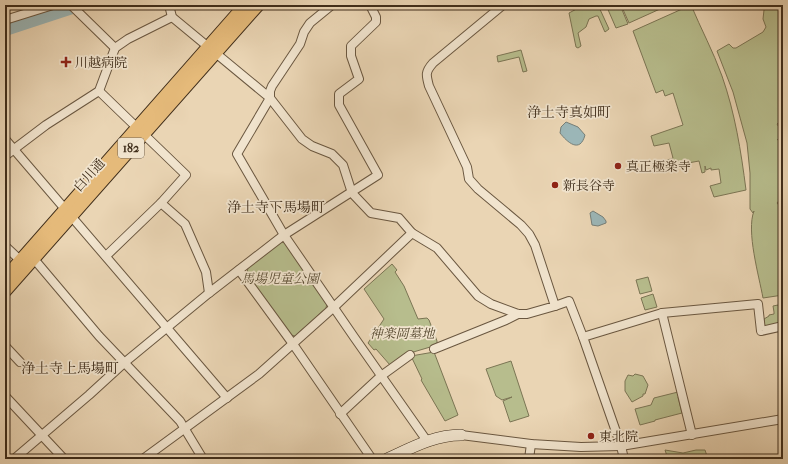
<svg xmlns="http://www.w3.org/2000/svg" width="788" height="464" viewBox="0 0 788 464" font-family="'IM FELL French Canon','Noto Serif JP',serif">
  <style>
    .green { fill: #b7bd8d; stroke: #7b7554 }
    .water { fill: #9bb6b7; stroke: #767f78 }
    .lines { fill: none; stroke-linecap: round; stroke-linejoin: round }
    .river { stroke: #9bb6b7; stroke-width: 14 }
    .street-casing { stroke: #6a5740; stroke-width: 10 }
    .secondary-casing { stroke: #3f2d1a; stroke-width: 12 }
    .primary-casing { stroke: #3f2d1a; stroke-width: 14 }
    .street { stroke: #f1e4ce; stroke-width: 8 }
    .secondary { stroke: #f1e4ce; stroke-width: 11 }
    .primary { stroke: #e5ba7a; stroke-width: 12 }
    .poi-dot { fill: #8f2418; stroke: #f1e4ce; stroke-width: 1.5 }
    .labels { text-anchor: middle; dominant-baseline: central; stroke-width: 3.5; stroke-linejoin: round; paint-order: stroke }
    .shield { fill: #f1e4ce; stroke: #746450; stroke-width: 1 }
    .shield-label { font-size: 12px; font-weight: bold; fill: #3f2d1a }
    .poi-label { font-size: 13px; fill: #3f2d1a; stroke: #f1e4ce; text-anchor: start }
    .street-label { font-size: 13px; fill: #3f2d1a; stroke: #f1e4ce }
    .park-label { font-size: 13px; font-style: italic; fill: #574a31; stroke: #f1e4ce }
    .neighbourhood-label { font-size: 14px; fill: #3f2d1a; stroke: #f1e4ce }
  </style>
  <rect width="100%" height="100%" fill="#ead5b4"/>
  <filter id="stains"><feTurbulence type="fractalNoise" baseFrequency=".005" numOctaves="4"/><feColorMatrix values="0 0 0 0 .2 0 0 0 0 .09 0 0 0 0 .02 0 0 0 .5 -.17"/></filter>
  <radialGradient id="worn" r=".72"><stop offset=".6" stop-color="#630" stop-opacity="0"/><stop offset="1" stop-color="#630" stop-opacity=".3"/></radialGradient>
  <!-- green -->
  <g class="green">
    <polygon points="584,5 598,5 609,29 605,32 604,30 598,16 596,16 589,19 586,27 578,33 581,46 578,48 576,47 569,13"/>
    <polygon points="606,5 620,5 628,24 616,28"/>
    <polygon points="621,5 658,5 660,9 629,23"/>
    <path d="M691 5C701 29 713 51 722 76 735 113 741 151 746 190L714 197 710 186 721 183 719 169 711 170V168L706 170 705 166V172L702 173 699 161 666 167 665 161 673 158 669 143 654 146 651 136 683 125 673 93 665 96 663 90 656 93 633 31Z"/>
    <path d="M772 5H783V119L777 124 783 134 777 140 783 136V196L777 203 783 210V295L763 298C759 276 746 231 754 211L753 213 750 209V173L747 143 733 92 717 51 729 44 733 48H736L763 32 766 27 763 19 764 10 768 7Z"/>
    <polygon points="521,50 527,71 523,72 519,57 498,62 497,56"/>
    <polygon points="280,242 286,243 327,303 326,308 295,336 291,335 247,274 248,267"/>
    <polygon points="392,264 397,270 395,272 404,286 418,319 427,318 429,320 437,341 437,345 410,353 390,365 376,349 374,350 368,343 384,319 364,289"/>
    <polygon points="648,277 652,291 640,294 636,280"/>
    <polygon points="653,294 657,307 645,310 641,298"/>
    <polygon points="778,305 781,314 783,314 783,324 765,328 764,319 769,316 769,315 774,314 774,312 773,306"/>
    <polygon points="434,352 458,415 445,421 421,380 422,379 411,356"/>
    <polygon points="511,361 529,416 510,422 503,401 512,397 502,400 496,396 486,369"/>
    <polygon points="635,374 643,376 648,385 645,394 643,394 643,396 632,402 625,391 625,381 628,375 633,376"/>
    <polygon points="678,392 679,396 678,397 682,413 655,420 655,421 640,425 635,409 651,405 654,398"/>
    <polygon points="665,450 683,453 696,450 705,450 708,459 668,459"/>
  </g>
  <!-- water -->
  <g class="water">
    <path d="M566 122 578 127 585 135C580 154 567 142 560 133L561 127Z"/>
    <polygon points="593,211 603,217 606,221 606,223 598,226 592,225 590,213"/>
  </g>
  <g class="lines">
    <!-- river -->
    <polyline class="river" points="5,29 78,5"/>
    <!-- street casing -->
    <g class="street-casing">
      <g id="street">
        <polyline points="71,5 115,48"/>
        <polyline points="169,5 172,17 270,98 237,154 284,235 354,337 427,441"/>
        <path d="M332 5 310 23 304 32 300 44 272 86 270 91V98L302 139 312 146 332 154 343 165 352 193 371 213 399 218 412 233 437 248 478 296 491 304 518 314H527L555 306 535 245 529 234 521 225 478 189 469 179 467 167 429 86C426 75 425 72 433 63L503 5"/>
        <polyline points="5,20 53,5"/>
        <polyline points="99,91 186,175 161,203 106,256"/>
        <polyline points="5,139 227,398"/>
        <polyline points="5,156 46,125 99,91 115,48 128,39 172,17"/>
        <polyline points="161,203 185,224 206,272 209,293"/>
        <polyline points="5,246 20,260 34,259 99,336 180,421 203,459"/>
        <polyline points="239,270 293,344 372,459"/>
        <polyline points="555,306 569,301 583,337"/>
        <polyline points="662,313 692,435"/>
        <polyline points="5,346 20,362"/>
        <polyline points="434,349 506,320 518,314"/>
        <polyline points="5,396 64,459"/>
        <polyline points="340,414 381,376 410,355"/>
        <polyline points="461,435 531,444 581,447 621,446 783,419"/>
        <polyline points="14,459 89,395 124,363 209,293 284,235 378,175 339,105 339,94 359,79 351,56 351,46 376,22 376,17 370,5"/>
        <polyline points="143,459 259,374 334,307 412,233"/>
        <polyline points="529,459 531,444"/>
        <polyline points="624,459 621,446 583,337 662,313 758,304 761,331 783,326"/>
      </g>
    </g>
    <!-- secondary casing -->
    <g class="secondary-casing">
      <path id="secondary" d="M387 459C411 448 434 435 461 435"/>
    </g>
    <!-- primary casing -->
    <g class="primary-casing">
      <g id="primary">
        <polyline points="5,278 245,5"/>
        <polyline points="5,291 258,5"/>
      </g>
    </g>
    <!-- street -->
    <use href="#street" class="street"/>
    <!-- secondary -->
    <use href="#secondary" class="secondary"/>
    <!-- primary -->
    <use href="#primary" class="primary"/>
  </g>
  <!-- markers -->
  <g class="poi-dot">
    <path d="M64 56h4v4h4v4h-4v4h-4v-4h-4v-4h4z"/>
    <circle cx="618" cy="166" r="4"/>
    <circle cx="555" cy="185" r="4"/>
    <circle cx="591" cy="436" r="4"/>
  </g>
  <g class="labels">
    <!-- shield labels -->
    <rect class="shield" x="118" y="138" width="26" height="20" rx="3"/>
    <g class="shield-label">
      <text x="131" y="148">182</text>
    </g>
    <!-- poi labels -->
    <g class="poi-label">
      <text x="75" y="62">川越病院</text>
      <text x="626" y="166">真正極楽寺</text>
      <text x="563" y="185">新長谷寺</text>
      <text x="599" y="436">東北院</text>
    </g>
    <!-- street labels -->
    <g class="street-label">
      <text transform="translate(89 175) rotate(-48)">白川通</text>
    </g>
    <!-- park labels -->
    <g class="park-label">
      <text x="280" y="278">馬場児童公園</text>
      <text x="402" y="333">神楽岡墓地</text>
    </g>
    <!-- neighbourhood labels -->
    <g class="neighbourhood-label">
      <text x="569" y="112">浄土寺真如町</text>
      <text x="276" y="207">浄土寺下馬場町</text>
      <text x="70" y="368">浄土寺上馬場町</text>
    </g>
  </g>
  <!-- margin -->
  <rect width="788" height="464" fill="none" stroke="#ead5b4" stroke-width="20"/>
  <rect x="6" y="6" width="776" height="452" fill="none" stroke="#3f2d1a" stroke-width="2"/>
  <rect x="10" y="10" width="768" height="444" fill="none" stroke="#3f2d1a"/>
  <rect width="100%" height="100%" filter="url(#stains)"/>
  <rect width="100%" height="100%" fill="url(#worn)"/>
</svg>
